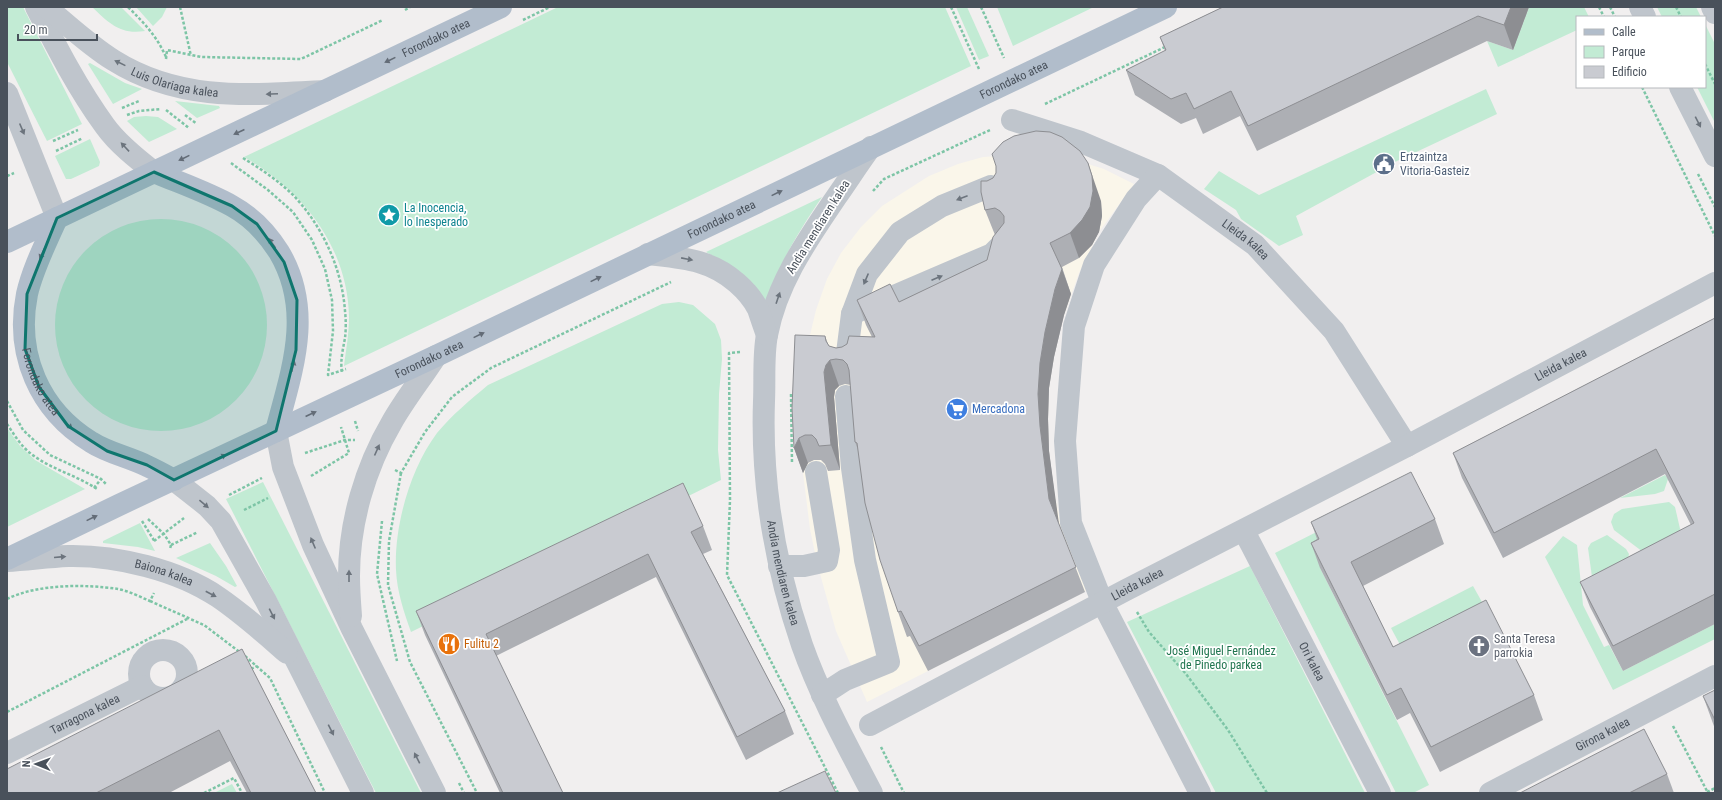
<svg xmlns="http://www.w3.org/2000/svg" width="1722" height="800" viewBox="0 0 1722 800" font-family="'Roboto Condensed',sans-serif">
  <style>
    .commercial { fill: #faf6ea }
    .green { fill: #c2ebd4 }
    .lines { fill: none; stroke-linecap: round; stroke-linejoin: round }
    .path { stroke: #7dc5a6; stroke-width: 2.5; stroke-dasharray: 3 2; stroke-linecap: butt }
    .minor { stroke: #bfc5cc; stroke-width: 22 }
    .major { stroke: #b1bdcb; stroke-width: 22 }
    .wall { fill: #adafb4 }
    .shaded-wall { fill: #8d8e92 }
    .building { fill: #c9cbd1; stroke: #8d8e92 }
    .oneway { fill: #636c77 }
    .oneway2 { fill: #6c747d }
    .marked { fill: #0f766e; fill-opacity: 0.2; stroke: #0f766e; stroke-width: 3; stroke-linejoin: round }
    .labels { text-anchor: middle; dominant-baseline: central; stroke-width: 3.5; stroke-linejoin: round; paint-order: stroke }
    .street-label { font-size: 12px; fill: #49515b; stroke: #fff }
    .service-label { font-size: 12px; fill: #4e5e75; stroke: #fff; text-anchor: start }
    .culture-label { font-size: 12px; fill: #0d838f; stroke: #fff; text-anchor: start }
    .shop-label { font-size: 12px; fill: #366cbe; stroke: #fff; text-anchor: start }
    .worship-label { font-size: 12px; fill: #5b616d; stroke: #fff; text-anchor: start }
    .food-label { font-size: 12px; fill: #c56008; stroke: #fff; text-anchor: start }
    .park-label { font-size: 12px; fill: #20754f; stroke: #fff }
  </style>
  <rect width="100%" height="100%" fill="#f1efef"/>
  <!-- commercial -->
  <polygon class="commercial" points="1013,155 1078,161 1104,169 1134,184 1099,232 1079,273 1062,321 1054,357 1049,388 1048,419 1049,451 1053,486 1061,525 1073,558 1087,590 867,702 836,631 817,563 810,529 803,473 801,433 804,360 816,310 827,279 841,253 861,227 882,206 929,176 958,164 983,157"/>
  <!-- green -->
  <g class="green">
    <polygon points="7,7 23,7 82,124 47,141 7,62"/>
    <path d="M92 7H121L145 31C120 35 109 23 92 7Z"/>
    <polygon points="136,7 167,7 162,17 153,26"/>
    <path d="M558 7H945L971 66 344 366C346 350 349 334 349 317 348 248 303 190 244 157Z"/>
    <polygon points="956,7 967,7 989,56 979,60"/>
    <polygon points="997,7 1094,7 1013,46"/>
    <polygon points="1529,7 1584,7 1589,17 1577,17 1577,30 1498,67 1487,41 1513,50"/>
    <polygon points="1657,7 1696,7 1701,17 1662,17"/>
    <polygon points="1705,24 1715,44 1715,123 1697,87 1705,87"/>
    <polygon points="90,63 125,83 142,89 113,104 88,64"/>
    <polygon points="1486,89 1497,114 1395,162 1296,216 1303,235 1279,246 1241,219 1236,210 1204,189 1219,171 1259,195"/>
    <polygon points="175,101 219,106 220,108 197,118"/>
    <polygon points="146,116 158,117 177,129 149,142 127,121 134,117"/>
    <polygon points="90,139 100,162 99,166 71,179 66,179 55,156"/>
    <path d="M822 197C798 233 778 263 768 306L730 266 706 252Z"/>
    <circle cx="161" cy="325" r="106"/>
    <path d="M679 302 693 305 715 324 721 340 722 359 719 394 718 450 721 480 411 632C404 612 397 592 396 570 394 526 410 469 437 433 452 415 470 400 488 385L662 304Z"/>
    <polygon points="7,428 20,446 35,460 85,489 7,527"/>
    <polygon points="1665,475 1668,479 1664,491 1655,494 1620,498"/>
    <polygon points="263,482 421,793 376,793 226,499"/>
    <polygon points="1669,502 1675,507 1681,533 1643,552 1614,530 1611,522 1614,514 1622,509"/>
    <polygon points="1356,512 1320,568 1429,785 1413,793 1396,793 1275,553"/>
    <polygon points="140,523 155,551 138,547 103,543 103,541"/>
    <polygon points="1607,535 1626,549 1629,554 1624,576 1592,577 1588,548 1591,543"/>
    <polygon points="1563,536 1577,545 1583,605 1604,647 1609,645 1623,671 1715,624 1715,639 1613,690 1545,557"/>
    <polygon points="210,543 226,566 237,586 235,587 216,576 176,558"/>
    <polygon points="1250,566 1365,793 1216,793 1127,622"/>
    <polygon points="1473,586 1495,625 1412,667 1391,628"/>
    <polygon points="232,784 237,793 214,793"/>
  </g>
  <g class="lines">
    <!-- path -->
    <g class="path">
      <path d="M128 7C145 24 156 35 166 57"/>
      <polyline points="180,7 191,56"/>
      <polyline points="951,7 979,69"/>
      <polyline points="981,7 1004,58"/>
      <polyline points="1599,7 1604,17"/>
      <polyline points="1610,7 1615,17"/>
      <polyline points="1676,7 1681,17"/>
      <polyline points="405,10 410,7"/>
      <polyline points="523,20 550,7"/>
      <polyline points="166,59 167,50 201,57 301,59 383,20"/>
      <polyline points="1705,64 1715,84"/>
      <polyline points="1642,87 1715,236"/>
      <polyline points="1045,104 1165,47"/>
      <polyline points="122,108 139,101"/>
      <polyline points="166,110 189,128"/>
      <polyline points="127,115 139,111 161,109"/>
      <polyline points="185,115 197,124"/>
      <polyline points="53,141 78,130"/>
      <polyline points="56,151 83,138"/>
      <path d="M243 158C261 169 279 181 294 196 323 227 342 269 345 311 346 320 346 330 345 338 343 349 340 361 342 372"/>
      <polyline points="231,163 268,190 293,212 312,240 325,269 332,300 333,331 328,375 346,369"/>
      <polyline points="1698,174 1715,207"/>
      <polyline points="7,176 14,173"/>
      <polyline points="873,191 884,179 990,130"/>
      <polyline points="740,352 729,353 730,500 727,575 838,793"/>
      <polyline points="791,394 792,463"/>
      <polyline points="7,401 23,430 50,455 101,479 106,484"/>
      <polyline points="355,421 358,431"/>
      <path d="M7 424C13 433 21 446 30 453 50 469 76 475 97 489"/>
      <polyline points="305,453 345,440 355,440"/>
      <polyline points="395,470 401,473 425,432 452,397 491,368 671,282"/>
      <polyline points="401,473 389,541 388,585 410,662 477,793"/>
      <polyline points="311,476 349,453 341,427"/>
      <polyline points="94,488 101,479"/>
      <polyline points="229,495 262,478"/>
      <polyline points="244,510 268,498"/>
      <polyline points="148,519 164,534 171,545 170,549"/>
      <polyline points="142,521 155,542"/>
      <polyline points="382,521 377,574 397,661"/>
      <polyline points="154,541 184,518"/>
      <polyline points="171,545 198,532"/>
      <path d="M7 599C37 584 85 584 118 589 129 591 140 597 150 601L154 593"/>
      <polyline points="150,601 204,625 241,653"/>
      <polyline points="1137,612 1149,632 1186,674 1228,730 1267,793"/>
      <polyline points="245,656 270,678 325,793"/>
      <polyline points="251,669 257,666"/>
      <polyline points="7,712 189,618"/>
      <polyline points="1673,726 1708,793"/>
      <polyline points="881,747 904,793"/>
      <polyline points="459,783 464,793"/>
      <polyline points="1707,792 1715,788"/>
      <polyline points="204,793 234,778 242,793"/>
    </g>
    <!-- minor -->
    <g class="minor">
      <path d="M36 7C57 48 78 89 105 126 118 144 137 159 154 172"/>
      <path id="s1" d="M46 7C68 25 89 45 113 60 180 102 249 95 325 91"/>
      <polyline points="1640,7 1645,17"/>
      <polyline points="1712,7 1715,13"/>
      <polyline points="1680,87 1715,156"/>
      <polyline points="7,93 57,218"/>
      <path id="s2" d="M1012 120 1081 142 1158 175 1255 245 1334 331 1407 446"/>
      <path id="s3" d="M871 147C859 163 849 179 837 196 808 239 777 282 767 335 763 355 765 380 764 401 761 485 775 566 802 645 820 696 847 745 872 793"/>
      <polyline points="1158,175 1136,199 1094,265 1074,326 1065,441 1071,523 1103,604 1200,793"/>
      <polyline points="993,194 991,186 942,206 900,232 867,274 852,314 992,254 1001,245"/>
      <path d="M648 254C682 258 710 259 737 283 745 290 753 299 758 309 761 318 764 327 767 335"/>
      <polyline points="846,361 852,314"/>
      <polyline points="276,431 283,467 313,545 352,629 435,793"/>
      <polyline points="174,480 207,506 221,521 266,601 363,793"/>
      <path id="s4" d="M1244 531 1380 793"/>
      <path id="s5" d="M7 561C27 560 47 557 68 556 116 555 178 570 218 597 243 614 264 633 287 653"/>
      <polyline points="779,566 804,566 827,561 829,550 816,472"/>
      <path d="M351 616C350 603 349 589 349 576 349 523 365 468 392 422 405 399 422 378 436 356"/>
      <circle cx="163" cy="674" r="24"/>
      <polyline points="822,695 845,680 889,662 865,560 852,468 846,396"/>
      <path id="s6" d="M870 725 1126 590 1407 446 1715 283"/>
      <path id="s7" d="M7 753 142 686"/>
      <path id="s8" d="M1490 793 1715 676"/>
    </g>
    <!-- major -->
    <g class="major">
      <path d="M154 172C180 183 207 192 232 206 252 217 267 233 279 252 314 311 292 370 276 431"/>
      <path id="s9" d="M57 218C46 243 33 268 27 294 15 354 39 410 91 442 108 453 129 457 147 466 156 470 165 475 174 480"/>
      <path id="s10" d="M7 242 501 7"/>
      <path id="s11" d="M7 559 119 505 436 356 1166 7"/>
    </g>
  </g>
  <!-- wall -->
  <g class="wall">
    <polygon points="1223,7 1529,7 1513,50 1487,41 1257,151 1240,116 1203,134 1196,118 1181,124 1135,95 1126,70 1165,51 1160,37"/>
    <polygon points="981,192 1101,201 1102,216 1099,232 1092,245 1079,258 1062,267 1071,294 1064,315 1054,357 1049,388 1048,419 1049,451 1058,522 1085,592 928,671 910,636 907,637 898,612 858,450 855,442 851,385 845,384 839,386 835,390 834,397 840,470 828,471 825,464 821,460 814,460 808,463 803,473 794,448 825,336 828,344 829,346 836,348 842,347 872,337 866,325 857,300 899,302 987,260 995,235 985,210"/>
    <polygon points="1715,318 1715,624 1623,671 1590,607 1580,582 1691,525 1665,474 1503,558 1462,478 1453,453"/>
    <polygon points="1435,519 1444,544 1363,586 1393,647 1534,695 1543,720 1440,772 1410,713 1397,720 1320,568 1311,543 1317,539 1311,522"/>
    <polygon points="703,526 712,550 703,554 785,711 794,734 746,760 656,577 496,656 563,793 500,793 425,635 416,611"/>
    <polygon points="242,649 316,793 247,793 230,761 169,793 7,793"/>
    <polygon points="1703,696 1715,720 1715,729"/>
    <polygon points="1667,774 1674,793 1520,793"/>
  </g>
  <!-- shaded-wall -->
  <g class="shaded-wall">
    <polygon points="1511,7 1529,7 1513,50 1504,25"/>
    <polygon points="1088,163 1101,201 1102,216 1099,232 1092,245 1079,258 1070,233"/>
    <polygon points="1062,269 1071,294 1064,315 1054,357 1049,388 1048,419 1049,451 1059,524 1049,499 1040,426 1038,394 1040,363 1045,332 1055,289"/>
    <polygon points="830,360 839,386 835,390 834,397 840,470 831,445 824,372 826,365"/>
    <polygon points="799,438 808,463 803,473 794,448"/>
  </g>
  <!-- building -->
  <g class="building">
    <polygon points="1223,7 1511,7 1504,25 1478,16 1248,126 1231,91 1194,109 1186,93 1171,99 1126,70 1166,50 1160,37"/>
    <polygon points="1036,131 1050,132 1062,137 1080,151 1088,163 1092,176 1093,191 1090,207 1082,220 1070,233 1050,243 1062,269 1055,289 1045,332 1040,363 1038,394 1040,426 1049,499 1076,567 919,646 901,611 898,612 880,560 865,503 857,443 855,442 849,370 847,364 843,360 836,359 830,360 826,365 824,372 831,445 819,446 816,439 812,435 805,435 799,438 794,448 792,408 795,335 825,336 826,341 829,346 836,348 842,347 847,344 849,336 875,337 857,300 890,284 899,302 987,260 993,237 1004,223 1004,216 1000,211 995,208 985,210 981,192 981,181 987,181 993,178 996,173 996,166 992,154 1003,142 1014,136"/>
    <polygon points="1715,318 1715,594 1613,646 1580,582 1694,523 1656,449 1494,533 1453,453"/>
    <polygon points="1411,472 1435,519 1351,562 1393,647 1486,600 1534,695 1431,747 1401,688 1387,695 1311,543 1319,539 1311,522"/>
    <polygon points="683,483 703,526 691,532 785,711 737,737 648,554 486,634 563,793 503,793 416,611"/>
    <polygon points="242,649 316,793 251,793 219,730 96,793 7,793 7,769"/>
    <polygon points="1715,690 1715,720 1703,696"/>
    <polygon points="1644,729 1667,774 1629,793 1520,793"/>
    <polygon points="825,771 836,793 777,793"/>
  </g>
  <!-- one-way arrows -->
  <defs><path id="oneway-solid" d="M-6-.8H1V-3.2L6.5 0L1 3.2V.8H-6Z"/></defs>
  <g class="oneway">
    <use href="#oneway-solid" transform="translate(390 60) rotate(154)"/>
    <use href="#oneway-solid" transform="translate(239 132) rotate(155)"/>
    <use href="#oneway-solid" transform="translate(184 158) rotate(154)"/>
    <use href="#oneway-solid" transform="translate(777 193) rotate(-26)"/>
    <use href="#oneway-solid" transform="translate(272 243) rotate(-126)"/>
    <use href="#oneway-solid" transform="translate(42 254) rotate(114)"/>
    <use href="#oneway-solid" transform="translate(596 279) rotate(-26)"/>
    <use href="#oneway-solid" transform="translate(479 335) rotate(-26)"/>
    <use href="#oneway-solid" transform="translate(293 366) rotate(-77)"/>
    <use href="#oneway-solid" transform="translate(311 414) rotate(-25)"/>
    <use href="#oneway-solid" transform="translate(68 425) rotate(42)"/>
    <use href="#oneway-solid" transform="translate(221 457) rotate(-26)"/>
    <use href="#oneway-solid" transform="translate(92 518) rotate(-26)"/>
  </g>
  <g class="oneway2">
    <use href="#oneway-solid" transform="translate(120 63) rotate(-154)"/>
    <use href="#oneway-solid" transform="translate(272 94) rotate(178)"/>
    <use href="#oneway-solid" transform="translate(1698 122) rotate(63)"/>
    <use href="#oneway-solid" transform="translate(22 129) rotate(67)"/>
    <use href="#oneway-solid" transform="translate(125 147) rotate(-133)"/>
    <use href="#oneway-solid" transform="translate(962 198) rotate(159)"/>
    <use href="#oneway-solid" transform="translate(687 259) rotate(11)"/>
    <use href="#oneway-solid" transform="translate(937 278) rotate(-23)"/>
    <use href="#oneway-solid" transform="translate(866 279) rotate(113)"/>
    <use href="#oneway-solid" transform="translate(778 298) rotate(-71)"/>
    <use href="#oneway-solid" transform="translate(377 450) rotate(-66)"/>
    <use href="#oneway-solid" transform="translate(204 504) rotate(40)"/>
    <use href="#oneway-solid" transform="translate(313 543) rotate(-113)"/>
    <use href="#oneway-solid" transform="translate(60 557) rotate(-5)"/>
    <use href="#oneway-solid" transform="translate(349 576) rotate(-90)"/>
    <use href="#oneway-solid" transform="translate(211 594) rotate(28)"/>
    <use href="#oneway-solid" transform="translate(272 614) rotate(63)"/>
    <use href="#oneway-solid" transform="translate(331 730) rotate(63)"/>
    <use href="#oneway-solid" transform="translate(417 758) rotate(-117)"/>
  </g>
  <!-- marked area -->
  <path class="marked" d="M154 172 232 206 257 224 284 262 297 300 296 350 276 431 174 480 147 465 107 451 68 426 39 387 25 349 27 294 57 218Z"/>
  <!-- icons -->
  <defs>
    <g id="civic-disc" transform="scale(1.15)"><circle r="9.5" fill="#5c6f8a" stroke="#fff"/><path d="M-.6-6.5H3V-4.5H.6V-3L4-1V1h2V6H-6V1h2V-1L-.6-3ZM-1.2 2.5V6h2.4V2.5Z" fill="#fff"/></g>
    <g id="sight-disc" transform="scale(1.15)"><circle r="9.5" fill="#0f9aa8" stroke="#fff"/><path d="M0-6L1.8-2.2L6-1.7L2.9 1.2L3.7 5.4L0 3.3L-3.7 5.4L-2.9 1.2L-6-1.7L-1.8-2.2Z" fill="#fff"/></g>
    <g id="supermarket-disc" transform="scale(1.15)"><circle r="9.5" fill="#3f7fe0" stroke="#fff"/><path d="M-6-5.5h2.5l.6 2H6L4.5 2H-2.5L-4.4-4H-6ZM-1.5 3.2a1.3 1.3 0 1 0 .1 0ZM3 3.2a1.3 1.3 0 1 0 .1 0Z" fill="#fff"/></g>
    <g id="restaurant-disc" transform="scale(1.15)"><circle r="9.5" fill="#e8710a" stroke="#fff"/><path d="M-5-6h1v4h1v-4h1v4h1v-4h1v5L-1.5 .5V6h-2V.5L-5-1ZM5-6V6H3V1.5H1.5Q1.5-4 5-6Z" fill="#fff"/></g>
    <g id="church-disc" transform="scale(1.15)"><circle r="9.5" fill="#6b7280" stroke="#fff"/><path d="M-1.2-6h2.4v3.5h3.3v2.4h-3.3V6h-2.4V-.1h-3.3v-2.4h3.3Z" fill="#fff"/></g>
  </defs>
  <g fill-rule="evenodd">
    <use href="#civic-disc" x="1384" y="164"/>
    <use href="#sight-disc" x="389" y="215"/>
    <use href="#supermarket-disc" x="957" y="409"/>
    <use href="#restaurant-disc" x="449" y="644"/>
    <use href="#church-disc" x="1479" y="646"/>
  </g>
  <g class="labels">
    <!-- street labels -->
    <g class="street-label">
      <text stroke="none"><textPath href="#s10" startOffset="475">Forondako atea</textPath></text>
      <text stroke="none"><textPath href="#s1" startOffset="152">Luis Olariaga kalea</textPath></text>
      <text stroke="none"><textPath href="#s11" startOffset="1115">Forondako atea</textPath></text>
      <text stroke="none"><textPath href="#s11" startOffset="791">Forondako atea</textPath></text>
      <text transform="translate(818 227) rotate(-58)">Andia mendiaren kalea</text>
      <text stroke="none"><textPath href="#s2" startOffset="265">Lleida kalea</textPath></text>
      <text stroke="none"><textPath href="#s11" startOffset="467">Forondako atea</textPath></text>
      <text stroke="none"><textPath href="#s6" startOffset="779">Lleida kalea</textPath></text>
      <text stroke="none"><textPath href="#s9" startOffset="173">Forondako atea</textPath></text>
      <text stroke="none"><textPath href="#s3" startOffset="456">Andia mendiaren kalea</textPath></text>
      <text stroke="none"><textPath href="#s5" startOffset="159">Baiona kalea</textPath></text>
      <text stroke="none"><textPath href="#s6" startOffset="302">Lleida kalea</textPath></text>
      <text stroke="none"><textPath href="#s4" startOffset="147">Ori kalea</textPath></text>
      <text stroke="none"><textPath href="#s7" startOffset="87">Tarragona kalea</textPath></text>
      <text stroke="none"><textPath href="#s8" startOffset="127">Girona kalea</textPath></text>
    </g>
    <!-- service labels -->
    <g class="service-label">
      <text x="1400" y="157">Ertzaintza<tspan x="1400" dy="14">Vitoria-Gasteiz</tspan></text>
    </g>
    <!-- culture labels -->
    <g class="culture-label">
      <text x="404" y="208">La Inocencia,<tspan x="404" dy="14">lo Inesperado</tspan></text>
    </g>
    <!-- shop labels -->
    <g class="shop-label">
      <text x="972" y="409">Mercadona</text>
    </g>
    <!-- worship labels -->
    <g class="worship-label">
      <text x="1494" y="639">Santa Teresa<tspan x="1494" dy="14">parrokia</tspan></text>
    </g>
    <!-- food labels -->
    <g class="food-label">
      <text x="464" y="644">Fulitu 2</text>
    </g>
    <!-- park labels -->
    <g class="park-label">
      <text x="1221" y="651">José Miguel Fernández<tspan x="1221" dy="14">de Pinedo parkea</tspan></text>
    </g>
  </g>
  <!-- border -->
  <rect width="1722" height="800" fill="none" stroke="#49515b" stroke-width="16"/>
  <!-- legend -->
  <rect x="1576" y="16" width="130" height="72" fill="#ffffff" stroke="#b6b9bd"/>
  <rect x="1584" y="29" width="20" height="6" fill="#b1bdcb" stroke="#b6b9bd"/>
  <text x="1612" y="36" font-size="12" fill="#49515b">Calle</text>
  <rect x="1584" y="46" width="20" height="12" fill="#c2ebd4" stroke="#b6b9bd"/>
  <text x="1612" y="56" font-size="12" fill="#49515b">Parque</text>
  <rect x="1584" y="66" width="20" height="12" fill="#c9cbd1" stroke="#b6b9bd"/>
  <text x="1612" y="76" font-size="12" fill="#49515b">Edificio</text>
  <!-- north arrow -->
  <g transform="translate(36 764) rotate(271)" stroke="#ffffff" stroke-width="3" paint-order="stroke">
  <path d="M0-3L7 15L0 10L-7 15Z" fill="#49515b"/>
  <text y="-6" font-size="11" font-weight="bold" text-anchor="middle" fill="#49515b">N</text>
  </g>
  <!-- scale -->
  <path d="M18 34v6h79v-6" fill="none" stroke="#49515b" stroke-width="2"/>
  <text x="24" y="34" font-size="12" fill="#49515b" stroke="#ffffff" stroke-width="3" paint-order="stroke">20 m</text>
</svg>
